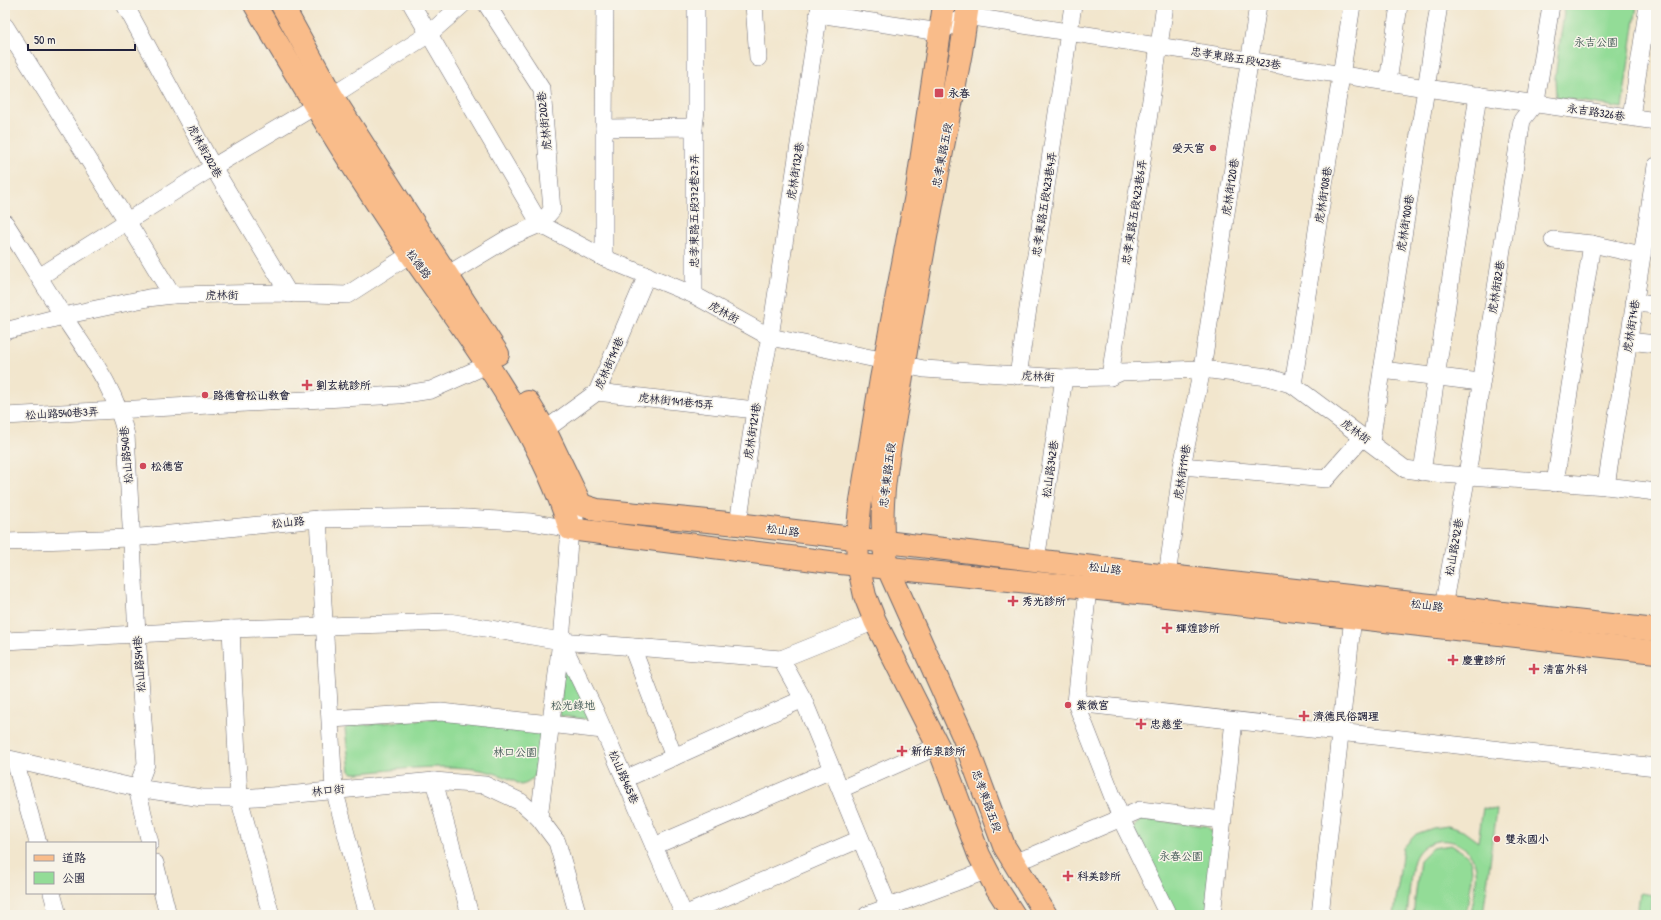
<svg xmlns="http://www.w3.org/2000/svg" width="1661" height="920" viewBox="0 0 1661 920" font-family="'Patrick Hand','LXGW WenKai TC',sans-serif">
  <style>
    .green { fill: #93dc97; stroke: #5a7f69 }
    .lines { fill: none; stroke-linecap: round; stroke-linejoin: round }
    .minor-casing { stroke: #6b676e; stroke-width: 18 }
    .major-casing { stroke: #6b676e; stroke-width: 24 }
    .minor { stroke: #fff; stroke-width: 17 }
    .major { stroke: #f9bc8a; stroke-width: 22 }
    .poi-dot { fill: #d1495b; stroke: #f7f3e8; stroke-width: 1.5 }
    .labels { text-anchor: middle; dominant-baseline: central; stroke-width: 3; stroke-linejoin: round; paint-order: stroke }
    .park-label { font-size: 11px; fill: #445a57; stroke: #f7f3e8 }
    .street-label { font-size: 11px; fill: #22223b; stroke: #f7f3e8 }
    .poi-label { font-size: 11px; font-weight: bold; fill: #22223b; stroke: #f7f3e8; text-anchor: start }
  </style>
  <rect width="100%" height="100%" fill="#f7f3e8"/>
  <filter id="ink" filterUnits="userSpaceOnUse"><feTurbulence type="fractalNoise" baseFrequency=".025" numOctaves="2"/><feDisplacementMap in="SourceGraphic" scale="8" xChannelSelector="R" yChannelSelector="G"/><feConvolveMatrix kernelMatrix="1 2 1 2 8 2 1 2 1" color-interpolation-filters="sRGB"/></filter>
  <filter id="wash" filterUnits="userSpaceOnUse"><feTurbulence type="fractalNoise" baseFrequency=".012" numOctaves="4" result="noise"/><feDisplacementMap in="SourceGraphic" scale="16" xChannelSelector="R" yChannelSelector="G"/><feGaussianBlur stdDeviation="0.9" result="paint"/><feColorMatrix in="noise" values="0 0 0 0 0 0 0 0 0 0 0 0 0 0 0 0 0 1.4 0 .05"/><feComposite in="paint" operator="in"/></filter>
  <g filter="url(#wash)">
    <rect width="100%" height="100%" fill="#f2e6cd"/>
    <!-- green -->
    <g class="green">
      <polygon points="1565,5 1637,5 1622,108 1556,97 1555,78"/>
      <polygon points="569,666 594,720 560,716 563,669"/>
      <path d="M440 718 539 730 542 733C540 751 543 781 521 785 477 757 408 769 359 773H353L350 771 345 729 347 726Z"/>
      <path d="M1483 808 1497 810 1483 915H1471C1473 899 1480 876 1474 861 1464 835 1424 833 1414 860 1410 872 1409 901 1407 915H1394L1403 848 1416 834 1433 828 1448 826 1463 831 1478 842Z"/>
      <polygon points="1141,819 1207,826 1215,835 1207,915 1174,915 1132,829"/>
      <path d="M1451 845C1458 849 1464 852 1469 858 1476 870 1468 901 1466 915H1413L1420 860 1432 848Z"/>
      <polygon points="1640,893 1653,895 1651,915 1637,915"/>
    </g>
  </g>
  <g filter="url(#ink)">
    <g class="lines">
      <!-- minor casing -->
      <g class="minor-casing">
        <g id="minor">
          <polyline points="125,5 213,167 289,294"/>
          <polyline points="412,5 540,224 552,210 542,90 487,5"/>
          <polyline points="605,5 604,128 694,127 694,295"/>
          <polyline points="754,5 758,58"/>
          <polyline points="818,14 940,32 966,16 1426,88 1656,121"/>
          <polyline points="5,26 127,221 172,295"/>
          <polyline points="1388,82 1399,5"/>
          <polyline points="1631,117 1648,5"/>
          <polyline points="694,127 696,111 696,5"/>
          <polyline points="604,128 604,258"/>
          <path d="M5 223C25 254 44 286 64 317 91 359 114 385 126 435L137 634 146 764 137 788 150 843"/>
          <polyline points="1553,240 1592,244 1642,255"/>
          <polyline points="39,277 213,167 332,96 429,34 462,5"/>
          <polyline points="437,281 510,237 540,224 604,258 694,295 770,337 924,369 1064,378 1110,377 1121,372 1202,369 1268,377 1293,385 1405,469 1442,474 1606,486 1656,492"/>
          <polyline points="1634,303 1656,305"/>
          <polyline points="5,331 63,316 148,298 172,295 279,293 347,295 420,248"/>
          <polyline points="1628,341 1656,344"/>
          <polyline points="1382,370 1480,382"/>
          <polyline points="1018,376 1073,5"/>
          <polyline points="1110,377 1165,5"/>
          <polyline points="1293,385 1352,5"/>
          <polyline points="597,392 755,410"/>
          <polyline points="5,416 399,395 431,390 487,365"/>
          <polyline points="545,430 597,392 647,275"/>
          <polyline points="1371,442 1439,5"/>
          <polyline points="1182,466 1326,479 1363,437"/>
          <polyline points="1422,472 1478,95"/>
          <polyline points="1555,483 1592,244"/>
          <polyline points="1606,486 1656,166"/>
          <polyline points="318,519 334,789 368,915"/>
          <polyline points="738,524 755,410 770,337 820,5"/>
          <polyline points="5,542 131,538 318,519 450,517 531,522 570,529"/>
          <polyline points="1036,560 1064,378"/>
          <polyline points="1167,576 1182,466 1202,369 1258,5"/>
          <polyline points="1088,588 1076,703 1123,823 1168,915"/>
          <polyline points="1441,618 1467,475 1522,120 1536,102 1551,5"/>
          <polyline points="231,629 239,798 271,915"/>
          <polyline points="5,641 231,629 449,622 561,641 781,659 875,621"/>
          <polyline points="561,641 596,713 684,915"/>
          <polyline points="632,647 674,757"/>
          <polyline points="781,659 803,699 892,915"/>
          <polyline points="1076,703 1656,767"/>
          <polyline points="331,719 441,712 603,730"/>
          <polyline points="5,758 137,788 202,798 239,798 287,795 434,781 485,785 521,802 539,818 557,842 578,915"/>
          <polyline points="15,761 38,843"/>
          <polyline points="625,779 803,699"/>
          <polyline points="434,781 470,915"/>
          <polyline points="841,789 938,746"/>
          <polyline points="539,818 561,641 570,529 575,519"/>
          <polyline points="654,846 831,770"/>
          <polyline points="1013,862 1032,856 1140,810 1222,820"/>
          <polyline points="155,863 168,915"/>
          <polyline points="52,893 58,915"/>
          <polyline points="684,915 860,839"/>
          <polyline points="867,915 988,870"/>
          <polyline points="1212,915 1234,721"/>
          <polyline points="1320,915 1353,617"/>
        </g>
      </g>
      <!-- major casing -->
      <g class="major-casing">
        <g id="major">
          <path d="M255 5C304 89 355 173 410 253 471 340 538 427 570 529L830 562 1148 594 1656 652"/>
          <polyline points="282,5 332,96 498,354"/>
          <polyline points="944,5 916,195 881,379 860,507 857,539 858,564 865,596 875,621 938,746 979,855 994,884 1014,915"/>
          <path d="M968 5 961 52C940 164 917 276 900 389 890 448 875 507 887 566L963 736 1004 846 1046 915"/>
          <polyline points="528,402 545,430 581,505 597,510 738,524 1151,574 1656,630"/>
        </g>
      </g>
      <!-- minor -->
      <use href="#minor" class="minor"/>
      <!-- major -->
      <use href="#major" class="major"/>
    </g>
  </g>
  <!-- markers -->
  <g class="poi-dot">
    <rect x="934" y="88" width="10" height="10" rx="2"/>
    <circle cx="1213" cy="148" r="4"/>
    <path d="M305 379h4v4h4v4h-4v4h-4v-4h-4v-4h4z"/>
    <circle cx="205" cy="395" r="4"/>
    <circle cx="143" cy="466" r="4"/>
    <path d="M1011 595h4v4h4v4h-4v4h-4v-4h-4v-4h4z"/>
    <path d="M1165 622h4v4h4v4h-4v4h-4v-4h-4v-4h4z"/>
    <path d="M1451 654h4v4h4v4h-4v4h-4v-4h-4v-4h4z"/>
    <path d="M1532 663h4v4h4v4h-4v4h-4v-4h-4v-4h4z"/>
    <circle cx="1068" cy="705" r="4"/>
    <path d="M1302 710h4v4h4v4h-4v4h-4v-4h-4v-4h4z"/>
    <path d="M1139 718h4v4h4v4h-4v4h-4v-4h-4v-4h4z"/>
    <path d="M900 745h4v4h4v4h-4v4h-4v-4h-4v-4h4z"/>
    <circle cx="1497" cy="839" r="4"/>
    <path d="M1066 870h4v4h4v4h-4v4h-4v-4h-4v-4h4z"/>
  </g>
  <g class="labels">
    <!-- park labels -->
    <g class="park-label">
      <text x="1596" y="42">永吉公園</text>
      <text x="573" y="705">松光錄地</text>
      <text x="515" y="752">林口公園</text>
      <text x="1181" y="856">永春公園</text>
    </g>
    <!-- street labels -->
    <g class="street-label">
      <text transform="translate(1236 58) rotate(9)">忠孝東路五段423巷</text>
      <text transform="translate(1596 112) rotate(9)">永吉路326巷</text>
      <text transform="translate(544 121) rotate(-96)">虎林街202巷</text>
      <text transform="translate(205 151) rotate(61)">虎林街202巷</text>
      <text transform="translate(942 155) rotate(-79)">忠孝東路五段</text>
      <text transform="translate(795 171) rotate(-81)">虎林街132巷</text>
      <text transform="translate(1230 187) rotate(-81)">虎林街120巷</text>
      <text transform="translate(1323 195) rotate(-81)">虎林街108巷</text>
      <text transform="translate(1044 204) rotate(-81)">忠孝東路五段423巷4弄</text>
      <text transform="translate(694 211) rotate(-90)">忠孝東路五段372巷27弄</text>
      <text transform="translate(1134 212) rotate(-81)">忠孝東路五段423巷6弄</text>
      <text transform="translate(1405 223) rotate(-81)">虎林街100巷</text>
      <text transform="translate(419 264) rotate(54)">松德路</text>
      <text transform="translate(1496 287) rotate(-81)">虎林街82巷</text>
      <text transform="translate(222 295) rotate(-1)">虎林街</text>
      <text transform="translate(724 312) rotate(29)">虎林街</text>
      <text transform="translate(1631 326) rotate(-81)">虎林街74巷</text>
      <text transform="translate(609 363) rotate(-66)">虎林街141巷</text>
      <text transform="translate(1038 376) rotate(3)">虎林街</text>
      <text transform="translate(676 401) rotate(6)">虎林街141巷15弄</text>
      <text transform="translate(62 413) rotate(-3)">松山路540巷3弄</text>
      <text transform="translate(752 431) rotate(-81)">虎林街121巷</text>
      <text transform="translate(1356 431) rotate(36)">虎林街</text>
      <text transform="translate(126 455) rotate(-95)">松山路540巷</text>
      <text transform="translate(1050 469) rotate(-82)">松山路342巷</text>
      <text transform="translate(1182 472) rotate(-81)">虎林街119巷</text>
      <text transform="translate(887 475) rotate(-83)">忠孝東路五段</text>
      <text transform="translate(288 522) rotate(-6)">松山路</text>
      <text transform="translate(783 530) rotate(8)">松山路</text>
      <text transform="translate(1454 547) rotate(-80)">松山路292巷</text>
      <text transform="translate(1105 568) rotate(7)">松山路</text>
      <text transform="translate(1427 605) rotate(7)">松山路</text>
      <text transform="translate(139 664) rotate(-94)">松山路541巷</text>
      <text transform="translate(624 777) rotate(66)">松山路465巷</text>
      <text transform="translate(328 790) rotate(-6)">林口街</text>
      <text transform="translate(987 801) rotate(70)">忠孝東路五段</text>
    </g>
    <!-- poi labels -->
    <g class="poi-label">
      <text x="948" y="93">永春</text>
      <text x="1205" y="148" text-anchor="end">受天宮</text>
      <text x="316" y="385">劉玄統診所</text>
      <text x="213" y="395">路德會松山教會</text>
      <text x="151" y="466">松德宮</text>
      <text x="1022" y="601">秀光診所</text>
      <text x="1176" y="628">輝煌診所</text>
      <text x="1462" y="660">慶豐診所</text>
      <text x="1543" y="669">清富外科</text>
      <text x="1076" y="705">紫微宮</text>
      <text x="1313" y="716">濟德民俗調理</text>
      <text x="1150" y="724">忠慈堂</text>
      <text x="911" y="751">新佑泉診所</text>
      <text x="1505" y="839">雙永國小</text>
      <text x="1077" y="876">科美診所</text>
    </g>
  </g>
  <!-- margin -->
  <rect width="1661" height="920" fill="none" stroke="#f7f3e8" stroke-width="20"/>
  <!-- legend -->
  <rect x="26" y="842" width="130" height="52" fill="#f7f3e8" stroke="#a29fa3"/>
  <rect x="34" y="855" width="20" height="6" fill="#f9bc8a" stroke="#a29fa3"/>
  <text x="62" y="862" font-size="12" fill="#22223b">道路</text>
  <rect x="34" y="872" width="20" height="12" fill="#93dc97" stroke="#a29fa3"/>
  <text x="62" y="882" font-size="12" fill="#22223b">公園</text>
  <!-- scale -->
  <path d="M28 44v6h107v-6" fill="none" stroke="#22223b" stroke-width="2"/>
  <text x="34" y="44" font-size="12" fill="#22223b" stroke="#f7f3e8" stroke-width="3" paint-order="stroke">50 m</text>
</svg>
